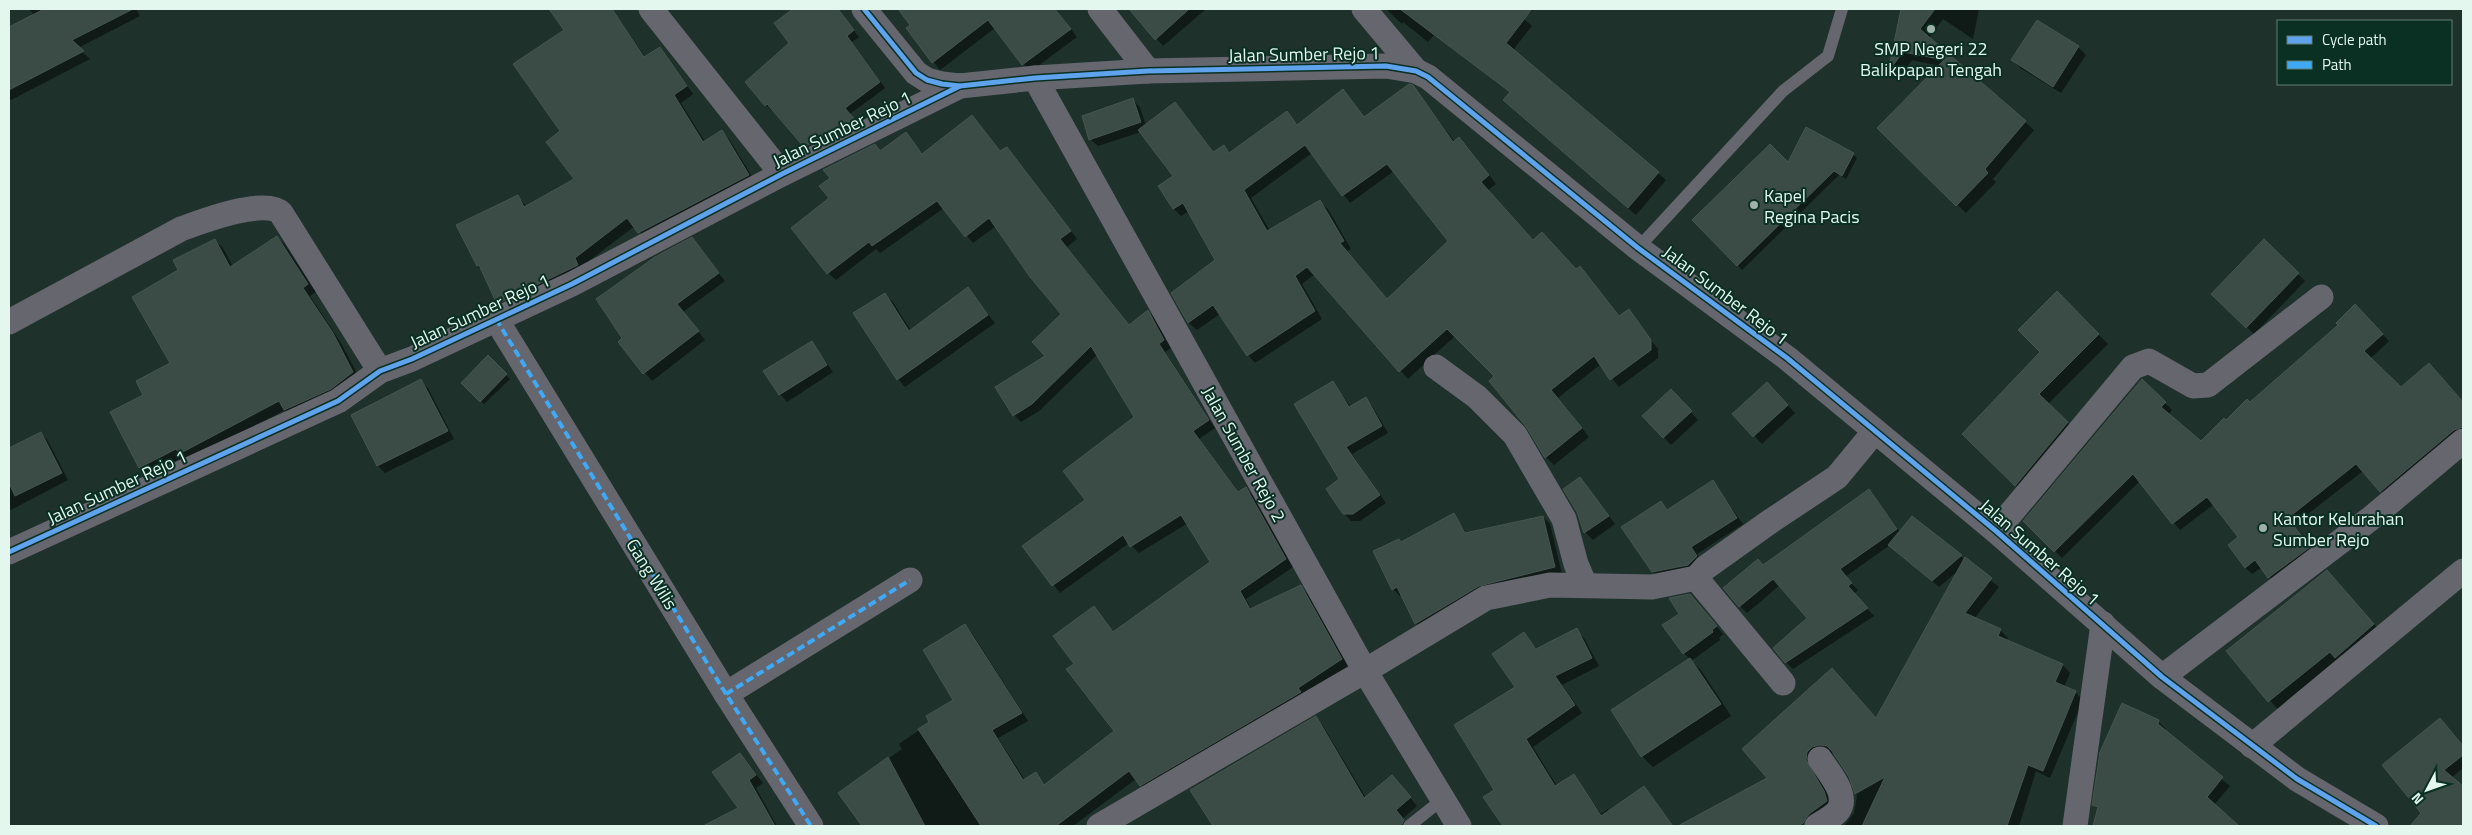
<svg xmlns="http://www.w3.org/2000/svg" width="2472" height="835" viewBox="0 0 2472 835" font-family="'Titillium Web',sans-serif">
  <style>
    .shadow { fill: #0007; fill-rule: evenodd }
    .building { fill: #3b4b45; stroke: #465650; fill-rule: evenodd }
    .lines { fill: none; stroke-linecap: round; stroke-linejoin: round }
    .lane { stroke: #65666e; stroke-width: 12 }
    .street { stroke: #65666e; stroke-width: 25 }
    .quiet { stroke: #3fa9f5; stroke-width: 4; stroke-dasharray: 8 4; stroke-linecap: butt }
    .cycleway-casing { stroke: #0a2f23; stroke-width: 8 }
    .cycleway { stroke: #60a3ed; stroke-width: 5 }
    .poi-dot { fill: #9eb2aa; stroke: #0a2f23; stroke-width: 2 }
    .labels { text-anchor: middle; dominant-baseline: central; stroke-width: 4; stroke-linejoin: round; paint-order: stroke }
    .poi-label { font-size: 18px; fill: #e3f7ef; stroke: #0a2f23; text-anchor: start }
    .street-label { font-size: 18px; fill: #e3f7ef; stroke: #0a2f23 }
  </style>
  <rect width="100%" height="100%" fill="#1e312a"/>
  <!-- shadow -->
  <g class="shadow">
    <polygon points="29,9 136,9 140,16 78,48 90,59 9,101 9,28 34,15"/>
    <polygon points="550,9 612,9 646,58 660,48 693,94 681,103 705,142 722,132 729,139 756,183 647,240 635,226 582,266 505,310 498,303 483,272 478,266 518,197 527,207 576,179 562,132 565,30"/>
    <polygon points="803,9 831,9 836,16 840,13 859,37 852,42 885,88 850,114 860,128 811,152 774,109 772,111 766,105 791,43 779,27"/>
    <polygon points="899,9 1056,9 1077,37 1030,72 995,28 940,70 907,28 912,25"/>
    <polygon points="1131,9 1206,9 1163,46"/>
    <polygon points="1386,9 1534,9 1524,19 1532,26 1513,50 1666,180 1636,215 1512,108 1511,93 1434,35 1428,42 1403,22 1402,24"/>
    <polygon points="1902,9 1979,9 1973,39 1943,19 1929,38 2034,130 1993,179 1996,182 1966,213 1879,128 1940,66 1912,60 1898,80 1890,72"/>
    <polygon points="2078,47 2086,55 2061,93 2020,68 2013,60"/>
    <path d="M1412 87 1455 142 1459 139 1467 146 1496 184 1488 190 1534 241 1576 271 1587 276 1620 317 1628 311 1658 349V358L1619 387 1601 364 1558 398 1589 437 1554 465 1546 457 1496 376 1455 336 1408 379 1315 274 1302 284 1322 319 1255 363 1248 355 1220 314 1197 330 1189 323 1173 293 1217 261 1189 211 1181 216 1174 209 1175 177 1141 132 1098 146 1090 139 1133 100 1140 107 1146 126 1175 104 1214 153 1224 147 1230 153 1287 112 1298 125 1343 91 1365 118ZM1312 153 1350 203 1394 171 1450 241 1387 300 1347 251 1351 249 1328 209 1320 202 1270 231 1251 198Z"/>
    <polygon points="972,117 1001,152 1006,148 1014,156 1077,239 1067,247 1130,326 1148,312 1155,319 1171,348 1165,352 1215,428 1199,439 1239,492 1246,488 1253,496 1293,567 1246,599 1252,610 1301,587 1308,594 1349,667 1148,792 1136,779 1073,826 863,826 840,793 902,749 899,744 931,722 955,700 965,625 972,633 1028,721 998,738 1025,780 1035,774 1046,786 1116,731 1076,664 1094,608 1114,633 1212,562 1188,523 1139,553 1129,543 1060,593 1024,546 1086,501 1136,417 1097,355 1039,411 1021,422 1014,415 1047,356 1063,314 996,226 973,243 944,208 880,253 876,249 836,280 828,273 831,198 881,152 906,134 923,154"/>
    <polygon points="1853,154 1857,158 1846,179 1839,175 1742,270 1694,220 1788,164"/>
    <polygon points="277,237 285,245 316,292 310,296 341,343 361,381 293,418 285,410 188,462 183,457 148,475 140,467 145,395 172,364 180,271 215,240 223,248 233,267"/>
    <polygon points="692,239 725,281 683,312 705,340 652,381 619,342"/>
    <polygon points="2264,241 2305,281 2254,334 2213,294"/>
    <polygon points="968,289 995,323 905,387 898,379 885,295 893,302 911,331"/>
    <polygon points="2057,293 2108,344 2048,404 2077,432 2025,494 1963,434 2042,352"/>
    <polygon points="2355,306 2389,341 2370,359 2401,389 2436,372 2463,403 2463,436 2388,498 2363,471 2294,525 2316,554 2276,584 2262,567 2252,574 2245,567 2240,538 2213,505 2180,530 2140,481 2062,558 2025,521 2142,381 2172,410 2168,415 2201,443 2250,404 2340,325"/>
    <polygon points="812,343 833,372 787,402 780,394"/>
    <polygon points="488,357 510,379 484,404 463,383"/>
    <polygon points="420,381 428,388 454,439 385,473 378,466 352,416"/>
    <polygon points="1333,382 1351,407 1365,399 1372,406 1388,433 1352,454 1386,503 1360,521 1351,521 1344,513"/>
    <polygon points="1775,391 1795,413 1762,444 1734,414"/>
    <polygon points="1678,398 1698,420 1671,445 1644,416"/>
    <polygon points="41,433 48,441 68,480 9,511 9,449"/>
    <polygon points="1579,478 1615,524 1593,540 1586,533 1578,511"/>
    <polygon points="1713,482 1743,524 1697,554 1703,563 1659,578 1653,572 1660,502 1668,511"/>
    <polygon points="1869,490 1900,532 1912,518 1999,587 1974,619 2000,630 2008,638 2006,641 2063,665 2070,673 2064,687 2075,692 2083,700 2050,778 2036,771 2019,826 1844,826 1854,813 1857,796 1850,777 1835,754 1828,752 1813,769 1831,800 1815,824 1796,815 1803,826 1681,826 1769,778 1743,749 1877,720 1960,569 1939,587 1890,545 1845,577 1858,590 1854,594 1874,616 1793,669 1786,662 1809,618 1780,585 1747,613 1740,606 1764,566"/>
    <polygon points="1454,515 1467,534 1543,517 1550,524 1562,574 1423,631 1416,623 1402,595 1400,596 1393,589 1402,543"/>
    <polygon points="2336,581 2383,634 2279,711 2228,651"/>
    <polygon points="1690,595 1723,634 1719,638 1720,640 1691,661 1701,670 1731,716 1653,767 1642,756 1690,659 1684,653 1680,614"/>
    <polygon points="1576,630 1584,638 1599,666 1562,685 1582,713 1533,747 1557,786 1573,775 1601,814 1608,809 1610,811 1644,787 1674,826 1505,826 1485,798 1496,790 1517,688 1524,633 1538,650"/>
    <polygon points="1316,718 1323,726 1366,798 1400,785 1417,806 1402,819 1409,826 1215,826 1192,790"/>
    <polygon points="2440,719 2463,746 2463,768 2451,778 2463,788 2463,826 2428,826 2419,817 2422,813"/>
    <polygon points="2159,722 2166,729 2165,732 2230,786 2214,805 2237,826 2094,826 2099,810 2094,804"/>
    <polygon points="740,754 763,783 756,788 777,826 706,826 739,808"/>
  </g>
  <!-- building -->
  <g class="building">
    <polygon points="44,9 133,9 72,40 84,51 9,90 9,27"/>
    <polygon points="549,9 612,9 644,57 660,47 687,86 674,95 703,142 722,130 749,175 638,233 627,218 575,258 578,265 497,304 479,265 477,266 456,225 518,195 524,207 574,179 546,142 560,131 513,64 564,30"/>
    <polygon points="793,9 838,9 854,30 847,36 880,82 845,108 856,121 804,147 767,104 765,106 745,82 789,43 774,23"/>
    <polygon points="898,9 1055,9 1071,29 1022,65 988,20 932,63 906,28 910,25"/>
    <polygon points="1129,9 1189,9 1155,40"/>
    <polygon points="1400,9 1532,9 1506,43 1659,172 1628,208 1503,100 1510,92"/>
    <polygon points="1901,9 1935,9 1920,29 2026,121 1985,169 1988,173 1956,206 1877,128 1944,60 1903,52 1888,72"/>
    <polygon points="2037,20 2079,46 2053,87 2011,60"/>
    <path d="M1409 84 1413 85 1453 142 1459 137 1489 175 1481 182 1533 240 1542 232 1576 269 1580 266 1619 316 1629 309 1651 340V350L1610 380 1594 356 1551 390 1582 428 1545 458 1527 428 1489 381 1494 376 1447 329 1399 372 1307 267 1295 276 1315 311 1247 356 1213 305 1188 323 1171 293 1215 260 1183 203 1173 209 1158 186 1173 176 1138 130 1175 102 1213 152 1224 145 1229 153 1287 111 1297 125 1343 89 1364 117ZM1305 145 1342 196 1387 164 1448 241 1387 299 1340 243 1344 241 1320 200 1267 231 1244 190Z"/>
    <polygon points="1133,98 1141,122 1089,140 1082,116"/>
    <polygon points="972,115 1000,151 1007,147 1071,231 1060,239 1129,325 1148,310 1164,340 1159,344 1209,420 1193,431 1238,492 1246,487 1286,559 1240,591 1250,609 1301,585 1342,659 1298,688 1301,692 1140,786 1129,771 1056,826 981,826 918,729 929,722 926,716 953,700 923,650 965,624 1022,713 992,730 1023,780 1036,772 1044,785 1114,731 1066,669 1074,664 1053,636 1094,606 1113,632 1210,562 1181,515 1130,547 1123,535 1052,586 1022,546 1085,500 1063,471 1134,417 1091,346 1032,404 1013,416 995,387 1045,356 1032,342 1061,314 1030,277 989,218 965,237 937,201 872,246 869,242 827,274 791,228 829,198 819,186 830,178 823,170 875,144 880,151 906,132 922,154"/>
    <polygon points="1806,127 1854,153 1842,176 1834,171 1737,266 1692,220 1770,144 1788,162"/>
    <polygon points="277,236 308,284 303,288 333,333 353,372 331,389 284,410 279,401 179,454 176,449 139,468 110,412 143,395 136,381 170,363 132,297 178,270 173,260 215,239 230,267"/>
    <polygon points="692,237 719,273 677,304 699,331 643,374 618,342 622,338 596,299 655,257"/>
    <polygon points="2264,239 2299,273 2246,328 2211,294"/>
    <polygon points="968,287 988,315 897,380 853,313 885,293 909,331"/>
    <polygon points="2057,291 2099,334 2039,394 2068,422 2015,486 1962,434 2040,352 2018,330"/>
    <polygon points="2355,304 2383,334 2364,351 2401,387 2429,363 2463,402 2463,427 2454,430 2380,492 2356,464 2288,518 2310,547 2268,578 2255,560 2245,568 2228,545 2238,537 2207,497 2172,524 2133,474 2054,552 2023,521 2142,379 2166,402 2161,407 2201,441 2224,418 2226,420 2247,399 2250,402 2338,325 2336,323"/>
    <polygon points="812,341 827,365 779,395 763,371"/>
    <polygon points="488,355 507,374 480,402 461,383"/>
    <polygon points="421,379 448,431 377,466 351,415"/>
    <polygon points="1333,381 1349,407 1366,397 1382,426 1346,447 1380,495 1353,514 1343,514 1326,489 1339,479 1294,404"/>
    <polygon points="1767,382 1788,405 1753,437 1732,414"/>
    <polygon points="1671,389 1692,411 1663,438 1642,416"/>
    <polygon points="41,432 62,473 15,496 9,483 9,448"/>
    <polygon points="1580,477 1609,516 1584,533 1577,512 1563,489"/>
    <polygon points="1713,480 1737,518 1691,547 1697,556 1688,565 1652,572 1621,527 1661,501 1667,510"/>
    <polygon points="1869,489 1897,529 1840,569 1852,583 1848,586 1868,608 1785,663 1773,648 1807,618 1773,579 1739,607 1723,588 1758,559 1763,565"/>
    <polygon points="1454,513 1465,533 1543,516 1555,567 1479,586 1415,624 1397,587 1392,590 1373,551 1399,539 1401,542"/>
    <polygon points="1912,516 1962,555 1932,581 1888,545"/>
    <polygon points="1965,557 1992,578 1965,613 2001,629 1998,636 2063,664 2055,682 2076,691 2043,771 2028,765 2007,826 1862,826 1885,777 1855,794 1849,777 1832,751 1827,746 1820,745 1812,747 1807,752 1806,760 1824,791 1827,801 1809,814 1803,823 1798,826 1678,826 1767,778 1742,749 1832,668 1876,718"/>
    <polygon points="2327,570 2374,624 2335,658 2330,652 2268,702 2226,651"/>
    <polygon points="1690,594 1717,626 1712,630 1713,632 1683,654 1662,625 1679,614 1669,598"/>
    <polygon points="1577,628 1592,658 1555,676 1575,705 1526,739 1555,786 1574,774 1601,816 1644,786 1673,826 1503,826 1483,797 1494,790 1454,725 1515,687 1492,654 1524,632 1536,649"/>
    <polygon points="1690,658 1721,704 1641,757 1611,710"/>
    <polygon points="2122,703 2159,720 2158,724 2223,777 2207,797 2239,826 2093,826 2098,807 2092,805 2100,752"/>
    <polygon points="1316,716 1364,798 1392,775 1411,797 1396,810 1404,820 1401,826 1213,826 1190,790"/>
    <polygon points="2440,718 2463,746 2463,755 2444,770 2463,786 2463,826 2410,826 2421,813 2382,765"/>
    <polygon points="740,753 756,775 749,780 775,826 703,826 738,808 712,772"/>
    <polygon points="888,757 925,826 862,826 838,793"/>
  </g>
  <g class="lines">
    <!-- lane -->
    <g class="lane">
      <polyline points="1638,248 1783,91 1828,56 1842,9"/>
      <polyline points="1409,826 1443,799"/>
    </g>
    <!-- street -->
    <g class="street">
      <polyline points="651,9 782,174"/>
      <polyline points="864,9 916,73 927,80 942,84 960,86 1035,78 1148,71 1386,66 1416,71 1428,77 1638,248 1787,358 1996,531 2162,677 2297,779 2376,826"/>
      <polyline points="1100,9 1148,71"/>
      <polyline points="1364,9 1416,71"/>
      <polyline points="1035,78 1365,671 1459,826"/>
      <polyline points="496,319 726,694 811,826"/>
      <path d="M9 322 181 229C200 222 266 197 281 213L380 371"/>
      <polyline points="1436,367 1477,397 1515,435 1564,519 1576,564 1585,585"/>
      <polyline points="1996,531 2133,367 2149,361 2193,386 2208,385 2321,297"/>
      <polyline points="9,552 338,401 380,371 412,359 572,284 782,174 960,86"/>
      <polyline points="1696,578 1783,683"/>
      <polyline points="2162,677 2370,519 2463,441"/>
      <polyline points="726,694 910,580"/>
      <polyline points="2252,746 2463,571"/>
      <polyline points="1099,826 1365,671 1486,598 1550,585 1652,587 1696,578 1705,568 1768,523 1837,477 1875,431"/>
      <path d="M1817 826C1823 822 1831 818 1837 812 1851 796 1828 772 1820 759"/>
      <polyline points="2075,826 2103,624"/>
    </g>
    <!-- quiet -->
    <g class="quiet">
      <polyline points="496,319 726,694 811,826"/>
      <polyline points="726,694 910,580"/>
    </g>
    <!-- cycleway casing -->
    <g class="cycleway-casing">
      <g id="cycleway">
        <polyline points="864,9 916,73 927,80 942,84 960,86 1035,78 1148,71 1386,66 1416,71 1428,77 1638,248 1787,358 1996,531 2162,677 2297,779 2376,826"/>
        <polyline points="9,552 338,401 380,371 412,359 572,284 782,174 960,86"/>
      </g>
    </g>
    <!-- cycleway -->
    <use href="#cycleway" class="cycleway"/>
  </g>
  <!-- markers -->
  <g class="poi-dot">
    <circle cx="1931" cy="29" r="5"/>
    <circle cx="1754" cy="205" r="5"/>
    <circle cx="2263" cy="528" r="5"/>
  </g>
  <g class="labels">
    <!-- poi labels -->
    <g class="poi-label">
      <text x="1931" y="48" text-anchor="middle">SMP Negeri 22<tspan x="1931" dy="21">Balikpapan Tengah</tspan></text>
      <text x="1764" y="195">Kapel<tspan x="1764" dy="21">Regina Pacis</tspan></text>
      <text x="2273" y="518">Kantor Kelurahan<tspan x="2273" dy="21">Sumber Rejo</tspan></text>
    </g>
    <!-- street labels -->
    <g class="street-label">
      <text transform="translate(1304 54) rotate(-1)">Jalan Sumber Rejo 1</text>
      <text transform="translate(842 129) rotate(-26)">Jalan Sumber Rejo 1</text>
      <text transform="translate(1726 295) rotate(37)">Jalan Sumber Rejo 1</text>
      <text transform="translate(480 311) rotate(-25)">Jalan Sumber Rejo 1</text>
      <text transform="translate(1244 454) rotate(61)">Jalan Sumber Rejo 2</text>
      <text transform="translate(117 487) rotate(-25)">Jalan Sumber Rejo 1</text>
      <text transform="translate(2040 552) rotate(41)">Jalan Sumber Rejo 1</text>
      <text transform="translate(652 574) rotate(58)">Gang Wilis</text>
    </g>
  </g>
  <!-- border -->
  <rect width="2472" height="835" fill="none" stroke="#e3f7ef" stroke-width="20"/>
  <!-- legend -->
  <rect x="2277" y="20" width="175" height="65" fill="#0a2f23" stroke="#617f75"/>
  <rect x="2287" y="36" width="25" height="8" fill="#60a3ed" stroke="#617f75"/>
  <text x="2322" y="45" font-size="15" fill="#e3f7ef">Cycle path</text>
  <rect x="2287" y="61" width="25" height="8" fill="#3fa9f5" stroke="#617f75"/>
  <text x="2322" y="70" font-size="15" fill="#e3f7ef">Path</text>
  <!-- north arrow -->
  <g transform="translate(2427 790) rotate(229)" stroke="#0a2f23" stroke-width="4" paint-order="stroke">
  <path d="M0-4L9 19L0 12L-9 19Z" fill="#e3f7ef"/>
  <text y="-8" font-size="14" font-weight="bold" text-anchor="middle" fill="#e3f7ef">N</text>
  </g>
</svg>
